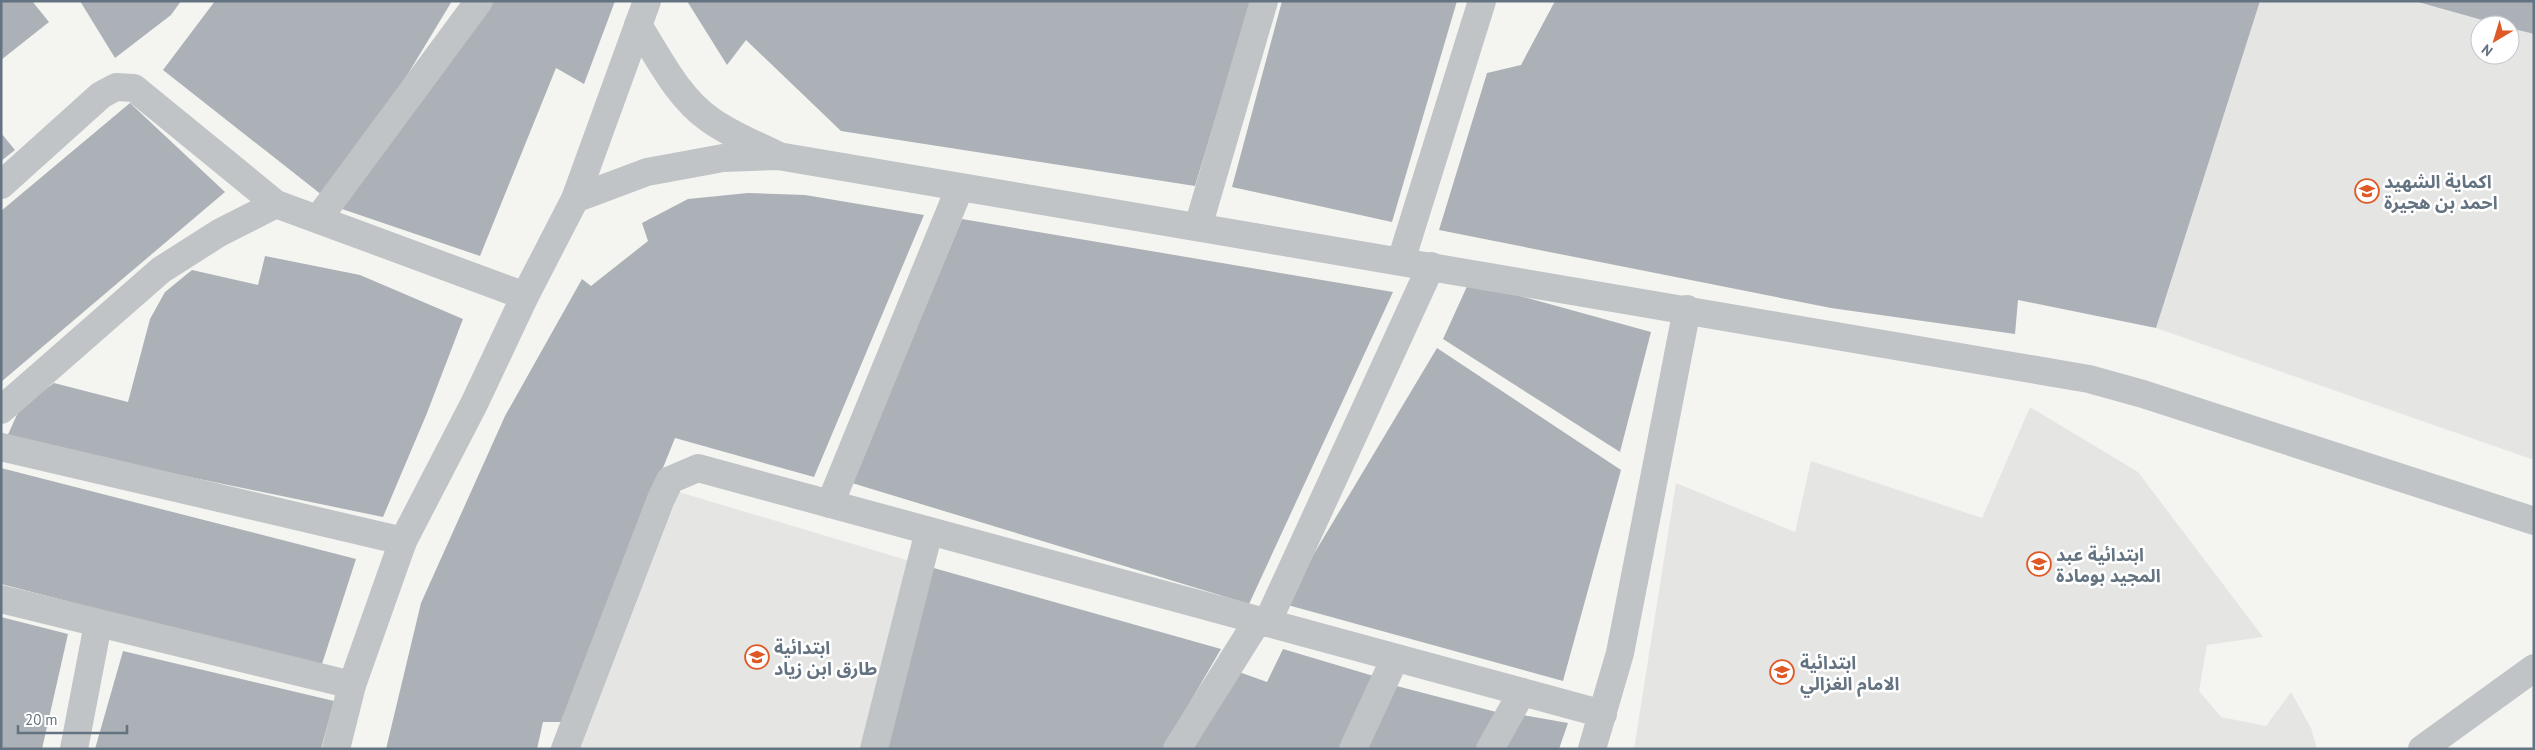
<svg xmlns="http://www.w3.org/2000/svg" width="2535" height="750" viewBox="0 0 2535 750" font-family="'PT Sans','Noto Sans Arabic',sans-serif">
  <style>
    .built { fill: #e5e6e4 }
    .building { fill: #abb1b6 }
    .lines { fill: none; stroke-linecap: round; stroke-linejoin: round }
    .minor { stroke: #c0c4c7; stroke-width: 28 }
    .labels { text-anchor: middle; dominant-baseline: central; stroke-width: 5; stroke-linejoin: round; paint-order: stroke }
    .poi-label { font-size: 18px; font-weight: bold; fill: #647381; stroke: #fff; text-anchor: start }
  </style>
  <rect width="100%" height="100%" fill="#f4f5f1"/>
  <!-- built -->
  <g class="built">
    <polygon points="2260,1 2412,1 2500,25 2480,25 2480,55 2510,55 2510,28 2534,34 2534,460 2156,328"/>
    <polygon points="2030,407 2138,472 2263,637 2207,645 2199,691 2221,717 2266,726 2291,692 2311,728 2317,749 1634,749 1676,483 1795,532 1811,461 1982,518"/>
    <polygon points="679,492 923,565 875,749 580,749"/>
  </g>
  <!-- building -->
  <g class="building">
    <polygon points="1,1 32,1 49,22 1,60"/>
    <polygon points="80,1 181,1 171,15 115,58"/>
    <polygon points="215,1 452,1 377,125 327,199 163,70"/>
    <polygon points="483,1 615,1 584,84 556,68 480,256 342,209"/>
    <polygon points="687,1 1251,1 1195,186 841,131 746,40 727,65"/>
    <polygon points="1282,1 1457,1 1392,222 1232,187"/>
    <polygon points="1555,1 2260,1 2156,328 2018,300 2015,334 1831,308 1439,230 1487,73 1521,65"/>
    <polygon points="2414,1 2534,1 2534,34 2510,28 2510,25 2500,25"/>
    <polygon points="130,103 225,192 1,382 1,211"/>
    <polygon points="1,133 15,150 1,161"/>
    <polygon points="748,193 805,195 924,215 814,477 675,438 602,619 566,722 543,722 537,749 386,749 421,603 505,416 582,279 591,286 648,241 642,223 688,199"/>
    <polygon points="962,219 1393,292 1249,604 852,483"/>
    <polygon points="265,256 360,275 463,319 427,413 383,517 6,439 20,408 54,383 128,402 150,319 165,292 192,270 258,285"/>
    <polygon points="1469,282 1651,332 1620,452 1443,339"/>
    <polygon points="1437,348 1621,470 1563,681 1284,604"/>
    <polygon points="1,468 356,559 321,667 1,584"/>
    <polygon points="923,565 1221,649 1163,749 875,749"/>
    <polygon points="1,617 68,634 42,749 1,749"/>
    <polygon points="1283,649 1377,677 1345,749 1191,749 1239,672 1267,682"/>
    <polygon points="123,651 334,701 321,749 95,749"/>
    <polygon points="1393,685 1500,713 1480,749 1360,749"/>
    <polygon points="1517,714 1568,723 1559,749 1496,749"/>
  </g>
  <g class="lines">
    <!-- minor -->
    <g class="minor">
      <path d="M638 25C659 58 677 96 709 119 729 134 755 144 777 155"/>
      <polyline points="1,185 101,95 116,87 134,88 276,204 525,296"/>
      <polyline points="575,199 647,172 723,158 778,156 2089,379 2143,394 2534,521"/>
      <polyline points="318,219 479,1"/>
      <polyline points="1198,227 1264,1"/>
      <polyline points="1401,261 1482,1"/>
      <polyline points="1,410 161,270 219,233 276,204"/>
      <polyline points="1,447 403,541"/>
      <polyline points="830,504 960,187"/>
      <polyline points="1,599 352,685"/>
      <polyline points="1267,623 1431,266"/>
      <polyline points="74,749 98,624"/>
      <polyline points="336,749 352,685 403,541 474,404 525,296 575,199 647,1"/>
      <polyline points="565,749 661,499 670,480 698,468 1603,714"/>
      <polyline points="874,749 929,531"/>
      <polyline points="1177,749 1258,620"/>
      <polyline points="1353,749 1395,658"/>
      <polyline points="1490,749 1522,692"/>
      <polyline points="1592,749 1620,653 1687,309"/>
      <polyline points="2422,749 2534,668"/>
    </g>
  </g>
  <!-- icons -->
  <defs>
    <g id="school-ring" transform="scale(1.25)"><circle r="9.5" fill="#fff" stroke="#df5926" stroke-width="1.5"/><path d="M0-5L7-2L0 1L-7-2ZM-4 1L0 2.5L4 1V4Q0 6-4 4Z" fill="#df5926"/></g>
  </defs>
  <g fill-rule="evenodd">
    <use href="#school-ring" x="2367" y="191"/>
    <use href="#school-ring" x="2039" y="564"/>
    <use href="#school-ring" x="757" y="657"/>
    <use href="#school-ring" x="1782" y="672"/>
  </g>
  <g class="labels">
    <!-- poi labels -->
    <g class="poi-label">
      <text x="2384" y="181">اكماية الشهيد<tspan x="2384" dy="21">احمد بن هجيرة</tspan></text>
      <text x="2056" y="554">ابتدائية عبد<tspan x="2056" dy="21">المجيد بومادة</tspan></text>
      <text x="774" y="647">ابتدائية<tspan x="774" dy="21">طارق ابن زياد</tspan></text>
      <text x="1800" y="662">ابتدائية<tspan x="1800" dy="21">الامام الغزالي</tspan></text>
    </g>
  </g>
  <!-- border -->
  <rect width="2535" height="750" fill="none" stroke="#647381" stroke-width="5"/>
  <!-- north arrow -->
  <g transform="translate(2495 40) rotate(218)"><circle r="24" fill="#ffffff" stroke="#c1c7cd"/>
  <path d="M0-4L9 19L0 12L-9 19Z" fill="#df5926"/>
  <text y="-8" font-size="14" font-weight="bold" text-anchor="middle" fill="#647381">N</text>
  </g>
  <!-- scale -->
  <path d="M18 725v8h109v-8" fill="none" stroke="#647381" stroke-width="2.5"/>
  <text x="25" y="725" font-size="15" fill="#647381" stroke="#ffffff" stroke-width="4" paint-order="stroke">20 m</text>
</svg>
